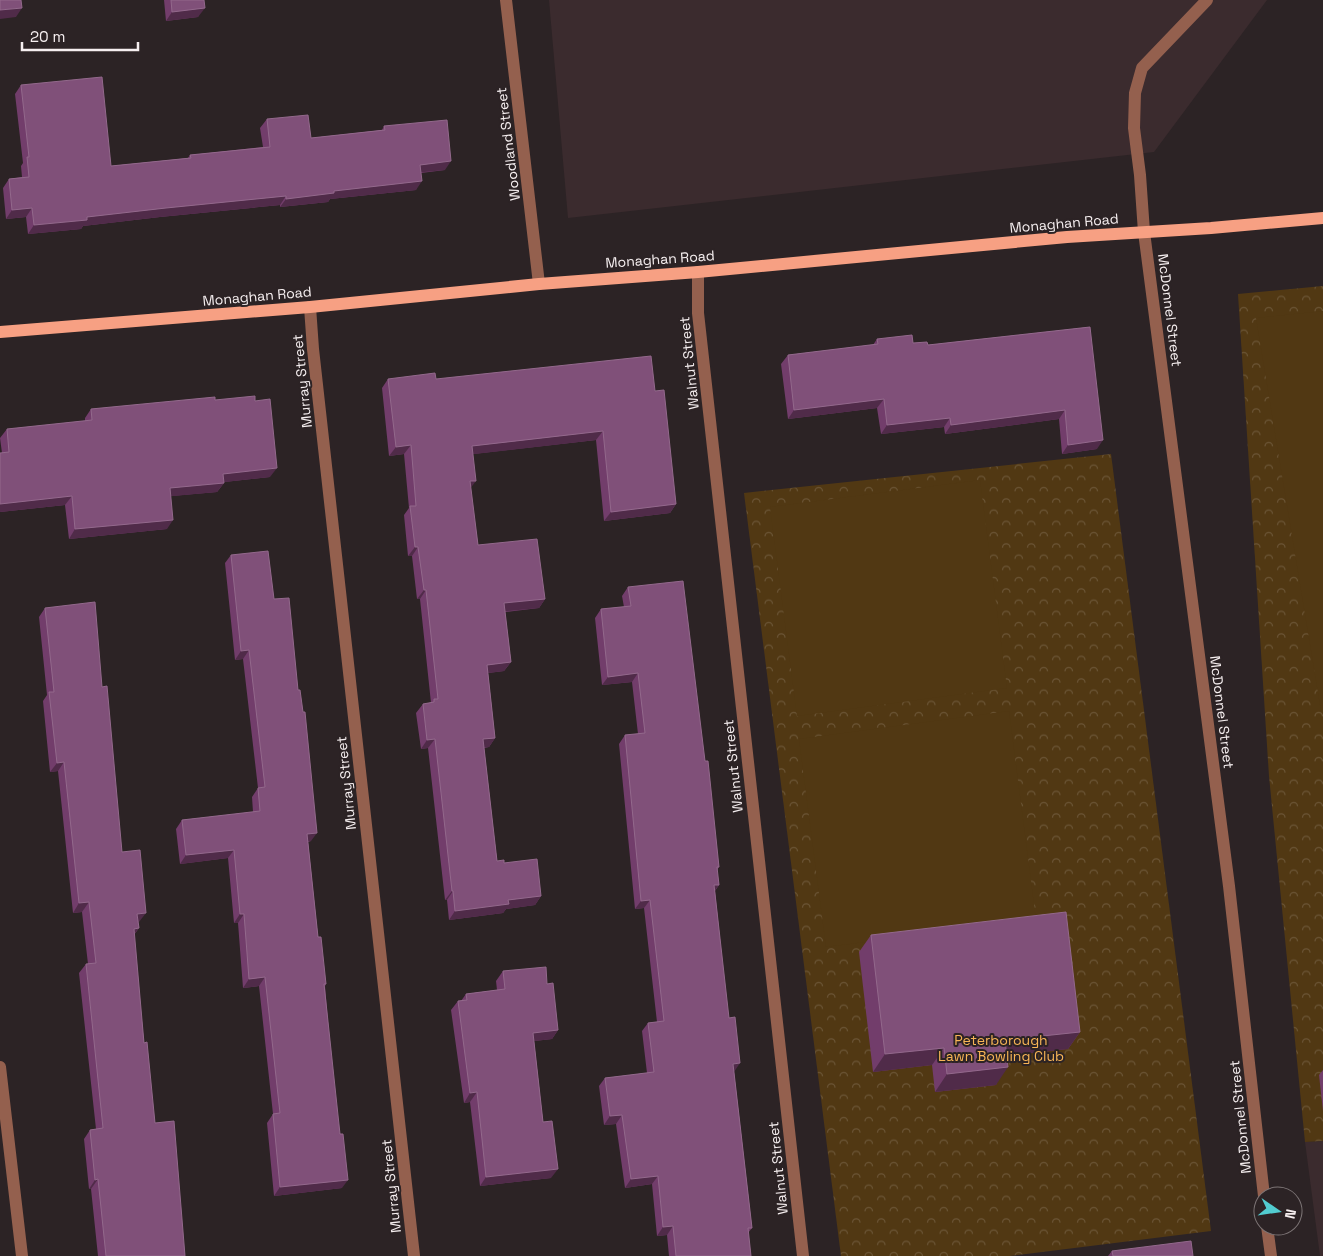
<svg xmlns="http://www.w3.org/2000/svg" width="1323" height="1256" viewBox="0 0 1323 1256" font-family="'Space Grotesk',sans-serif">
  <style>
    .built { fill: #3b2b2e }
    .forest { fill: url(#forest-crowns) }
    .garden { fill: #513813 }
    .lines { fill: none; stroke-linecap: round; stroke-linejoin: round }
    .minor { stroke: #94604e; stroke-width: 12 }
    .major { stroke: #f7a083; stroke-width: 12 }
    .wall { fill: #723d6b }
    .shaded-wall { fill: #502b49 }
    .building { fill: #805079; stroke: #93698c }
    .labels { text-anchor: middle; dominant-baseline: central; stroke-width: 4; stroke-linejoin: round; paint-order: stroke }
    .street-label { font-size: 14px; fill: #f6eff0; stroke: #2c2325 }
    .park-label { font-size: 14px; fill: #f8b556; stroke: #2c2325 }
  </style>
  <defs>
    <pattern id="forest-crowns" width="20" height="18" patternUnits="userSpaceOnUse" patternTransform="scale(1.25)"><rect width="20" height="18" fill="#513813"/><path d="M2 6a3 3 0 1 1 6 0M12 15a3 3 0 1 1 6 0" fill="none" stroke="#6b5536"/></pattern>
  </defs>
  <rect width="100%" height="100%" fill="#2c2325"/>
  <!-- built -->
  <g class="built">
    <polygon points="549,0 1267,0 1154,152 568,218"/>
    <polygon points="1323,1141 1323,1256 1320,1256 1305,1142"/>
  </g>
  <!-- forest -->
  <g class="forest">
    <polygon points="1323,286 1323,1141 1305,1142 1269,776 1238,294"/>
    <polygon points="1111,454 1211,1231 1010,1256 841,1256 744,493"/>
  </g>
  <!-- garden -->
  <g class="garden">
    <polygon points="1323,311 1323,711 1321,711 1256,318"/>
    <polygon points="980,480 1007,688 797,716 770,507"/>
    <polygon points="1009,711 1036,920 826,947 799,739"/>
  </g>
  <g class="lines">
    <!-- minor -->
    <g class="minor">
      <polyline points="506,0 539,284"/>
      <polyline points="1207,0 1142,68 1135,93 1134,128 1140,175 1144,232 1229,886 1264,1196"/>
      <polyline points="698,272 698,313 803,1256"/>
      <polyline points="310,307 313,349 414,1256"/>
      <polyline points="0,1067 22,1256"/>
      <polyline points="1267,1226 1271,1256"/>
    </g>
    <!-- major -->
    <polyline class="major" points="0,332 310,307 539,284 698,272 1067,237 1211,228 1323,218"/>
  </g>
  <!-- wall -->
  <g class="wall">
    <polygon points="164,0 204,0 198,17 166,21"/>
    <polygon points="21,85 111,166 188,158 190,155 263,147 260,128 267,119 311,138 382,130 384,126 445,170 421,173 416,190 330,199 328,202 280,207 280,205 160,217 83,226 81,229 28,234 26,217 6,219 3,188 9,179 22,177 21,166 23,163 15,94"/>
    <polygon points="1090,327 1097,449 1062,454 1059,419 945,434 944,427 881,434 877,408 788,419 781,364 788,355 873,345 877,339 928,345"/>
    <polygon points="388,379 436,379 655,391 676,504 670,513 604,521 596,440 473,454 470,488 478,545 545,599 539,608 505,612 511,662 504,671 488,673 495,738 489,747 484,748 497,861 504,863 541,896 535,905 506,909 503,913 449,920 447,900 445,900 428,748 421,749 416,713 423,704 431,703 420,599 417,599 412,556 408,556 404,515 409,508 404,454 389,456 382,388"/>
    <polygon points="215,400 255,401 270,477 224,482 224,483 217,492 171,496 167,529 69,539 65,505 0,512 0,453 2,453 0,438 7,429 85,421 85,418 91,409"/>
    <polygon points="231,555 274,599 311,841 308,842 318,937 326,984 325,986 342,1188 274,1196 267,1123 273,1114 259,986 243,988 238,923 234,923 228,858 180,864 176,829 182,820 253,812 252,797 258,788 243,659 235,660 225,563"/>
    <polygon points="628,587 705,761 719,867 717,870 719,885 715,891 734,1072 752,1228 748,1233 751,1256 669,1256 667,1235 657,1236 652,1184 625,1188 616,1124 604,1125 599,1086 605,1078 647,1073 642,1031 648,1023 657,1022 644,908 635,909 619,744 625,735 638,734 632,682 602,685 595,618 601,609 624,607 622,596"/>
    <polygon points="45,608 102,687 122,852 139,922 138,922 139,928 134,935 144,1043 155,1123 185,1256 98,1256 91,1189 89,1189 84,1139 90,1130 96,1129 79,973 86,964 88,964 82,912 73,913 58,771 50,772 43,701 47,695 39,617"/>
    <polygon points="871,935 1080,1032 1068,1049 1006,1056 996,1085 935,1092 932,1065 873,1072 859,952"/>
    <polygon points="503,971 547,984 558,1030 552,1039 534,1041 543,1122 551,1178 480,1186 470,1102 464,1103 451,1010 458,1001 461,1001 466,994 497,990 496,981"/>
    <polygon points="1323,1070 1323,1111 1319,1075"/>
    <polygon points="1112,1251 1193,1256 1108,1256"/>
  </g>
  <!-- shaded-wall -->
  <g class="shaded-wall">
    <polygon points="22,8 16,17 0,19 0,10"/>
    <polygon points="205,8 198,17 166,21 172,12"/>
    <polygon points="451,161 445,170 414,173 420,165"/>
    <polygon points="422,181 416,190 330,199 328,202 280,207 286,199 334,191"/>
    <polygon points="286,196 280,205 160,217 83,226 81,229 28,234 34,225 87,217 166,208"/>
    <polygon points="32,208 26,217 6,219 12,210"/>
    <polygon points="884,399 877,408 788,419 794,410"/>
    <polygon points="1065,410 1059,419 945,434 951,425"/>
    <polygon points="950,418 944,427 881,434 887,425"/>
    <polygon points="603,431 596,440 466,455 472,446"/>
    <polygon points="1103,440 1097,449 1062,454 1068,445"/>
    <polygon points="411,445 404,454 389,456 396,447"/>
    <polygon points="277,468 270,477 216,483 223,474"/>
    <polygon points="470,481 476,481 469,490"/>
    <polygon points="224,483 217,492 163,497 170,488"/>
    <polygon points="72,496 65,505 0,512 0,504"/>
    <polygon points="676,504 670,513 604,521 611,512"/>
    <polygon points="173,520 167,529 69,539 75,529"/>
    <polygon points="415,547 418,547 412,556 408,556"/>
    <polygon points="424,590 426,590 420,599 417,599"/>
    <polygon points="545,599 539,608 498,612 504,603"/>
    <polygon points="249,650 243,659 235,660 241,651"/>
    <polygon points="511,662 504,671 480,674 487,665"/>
    <polygon points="638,673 632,682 602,685 608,677"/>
    <polygon points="495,738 489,747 476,748 483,739"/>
    <polygon points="435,739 428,748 421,749 427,740"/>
    <polygon points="64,762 58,771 50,772 57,763"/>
    <polygon points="317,833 311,841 301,842 307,834"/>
    <polygon points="234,850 228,858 180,864 186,855"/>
    <polygon points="714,885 719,885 713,893"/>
    <polygon points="452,891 453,891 447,900 445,900"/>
    <polygon points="541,896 535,905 506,909 503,913 449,920 455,911 508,900"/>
    <polygon points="650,900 644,908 635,909 641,901"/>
    <polygon points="89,902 82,912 73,913 79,903"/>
    <polygon points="146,913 139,922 130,923 137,914"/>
    <polygon points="240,914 244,914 238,923 234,923"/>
    <polygon points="139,928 132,937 134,929"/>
    <polygon points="265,977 259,986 243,988 249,979"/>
    <polygon points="558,1030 552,1039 526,1042 533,1033"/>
    <polygon points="1080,1032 1068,1049 993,1057 1005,1040"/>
    <polygon points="944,1048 932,1065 873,1072 885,1054"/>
    <polygon points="740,1063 734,1072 733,1064"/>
    <polygon points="1008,1067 996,1085 935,1092 947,1074"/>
    <polygon points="477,1092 470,1102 464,1103 470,1093"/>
    <polygon points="622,1115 616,1124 604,1125 610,1116"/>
    <polygon points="558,1169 551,1178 480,1186 486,1177"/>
    <polygon points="658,1176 652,1184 625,1188 631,1179"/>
    <polygon points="98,1179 91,1189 89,1189 95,1180"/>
    <polygon points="348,1180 342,1188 274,1196 280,1187"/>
    <polygon points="673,1226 667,1235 657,1236 663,1227"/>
  </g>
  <!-- building -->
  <g class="building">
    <polygon points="0,0 21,0 22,8 0,10"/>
    <polygon points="171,0 204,0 205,8 172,12"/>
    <polygon points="102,77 111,166 191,158 190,155 270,147 267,119 308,115 311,138 385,130 384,126 447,120 451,161 420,165 422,181 334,191 334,193 286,199 286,196 166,208 87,217 87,220 34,225 32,208 12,210 9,179 29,177 27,157 29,157 21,85"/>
    <polygon points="1090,327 1103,440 1068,445 1065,410 951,425 950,418 887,425 884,399 794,410 788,355 878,344 877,339 912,335 913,343 927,342 928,345"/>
    <polygon points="651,356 655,391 664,390 676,504 611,512 603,431 472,446 476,481 470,481 478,545 537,539 545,599 504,603 511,662 487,665 495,738 483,739 497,861 504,860 504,863 537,859 541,896 508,900 509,904 455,911 453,891 452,891 435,739 427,740 423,704 434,702 434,699 438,699 426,590 424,590 418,547 415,547 410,506 416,506 411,445 396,447 388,379 435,373 436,379"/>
    <polygon points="255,396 255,401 270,399 277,468 223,474 224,483 170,488 173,520 75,529 72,496 0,504 0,453 9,452 7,429 92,420 91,409 215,397 215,400"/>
    <polygon points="268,551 274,599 289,598 298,690 300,690 303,712 305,712 317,833 307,834 318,937 321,937 326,984 324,984 340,1134 343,1134 348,1180 280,1187 273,1114 280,1113 265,977 249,979 244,914 240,914 234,850 186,855 182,820 260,811 258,788 265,787 249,650 241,651 231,555"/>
    <polygon points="683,581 705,761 708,761 719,867 717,867 719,885 714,885 729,1018 735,1017 740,1063 733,1064 752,1228 748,1228 751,1256 676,1256 673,1226 663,1227 658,1176 631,1179 622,1115 610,1116 605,1078 654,1072 648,1023 664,1021 650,900 641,901 625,735 645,733 638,673 608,677 601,609 631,606 628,587"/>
    <polygon points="95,602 102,687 107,686 122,852 140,850 146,913 137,914 139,928 134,929 144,1043 147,1042 155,1123 174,1121 185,1256 106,1256 98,1179 95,1180 90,1130 103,1128 86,964 96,963 89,902 79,903 64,762 57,763 49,692 54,692 45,608"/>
    <polygon points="1066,912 1080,1032 1005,1040 1008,1067 947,1074 944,1048 885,1054 871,935"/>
    <polygon points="546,967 547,984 553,983 558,1030 533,1033 543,1122 552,1121 558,1169 486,1177 477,1092 470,1093 458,1001 467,1000 466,994 505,989 503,971"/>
    <polygon points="1191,1241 1193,1256 1113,1256 1112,1251"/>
  </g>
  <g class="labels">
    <!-- street labels -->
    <g class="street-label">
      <text transform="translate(508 144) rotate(-97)">Woodland Street</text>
      <text transform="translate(1064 223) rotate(-5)">Monaghan Road</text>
      <text transform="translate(660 259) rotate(-4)">Monaghan Road</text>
      <text transform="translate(257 296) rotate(-5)">Monaghan Road</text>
      <text transform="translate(1170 310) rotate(83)">McDonnel Street</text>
      <text transform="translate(689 363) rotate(-96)">Walnut Street</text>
      <text transform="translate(302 381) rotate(-96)">Murray Street</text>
      <text transform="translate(1222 712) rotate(83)">McDonnel Street</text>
      <text transform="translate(733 766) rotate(-96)">Walnut Street</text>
      <text transform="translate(346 783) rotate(-96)">Murray Street</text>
      <text transform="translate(1240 1117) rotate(-96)">McDonnel Street</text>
      <text transform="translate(778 1168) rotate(-96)">Walnut Street</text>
      <text transform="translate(391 1186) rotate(-96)">Murray Street</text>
    </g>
    <!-- park labels -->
    <g class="park-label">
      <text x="1001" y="1040">Peterborough<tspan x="1001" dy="16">Lawn Bowling Club</tspan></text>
    </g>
  </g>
  <!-- north arrow -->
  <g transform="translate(1278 1211) rotate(103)"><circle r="24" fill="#2c2325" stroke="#7d7576"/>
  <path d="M0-4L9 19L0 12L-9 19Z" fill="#52ccd0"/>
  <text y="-8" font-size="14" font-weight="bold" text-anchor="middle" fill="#f6eff0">N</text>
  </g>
  <!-- scale -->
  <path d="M22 42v8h116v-8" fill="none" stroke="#f6eff0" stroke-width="2.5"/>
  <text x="30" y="42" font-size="15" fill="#f6eff0" stroke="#2c2325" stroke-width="4" paint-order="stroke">20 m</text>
</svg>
